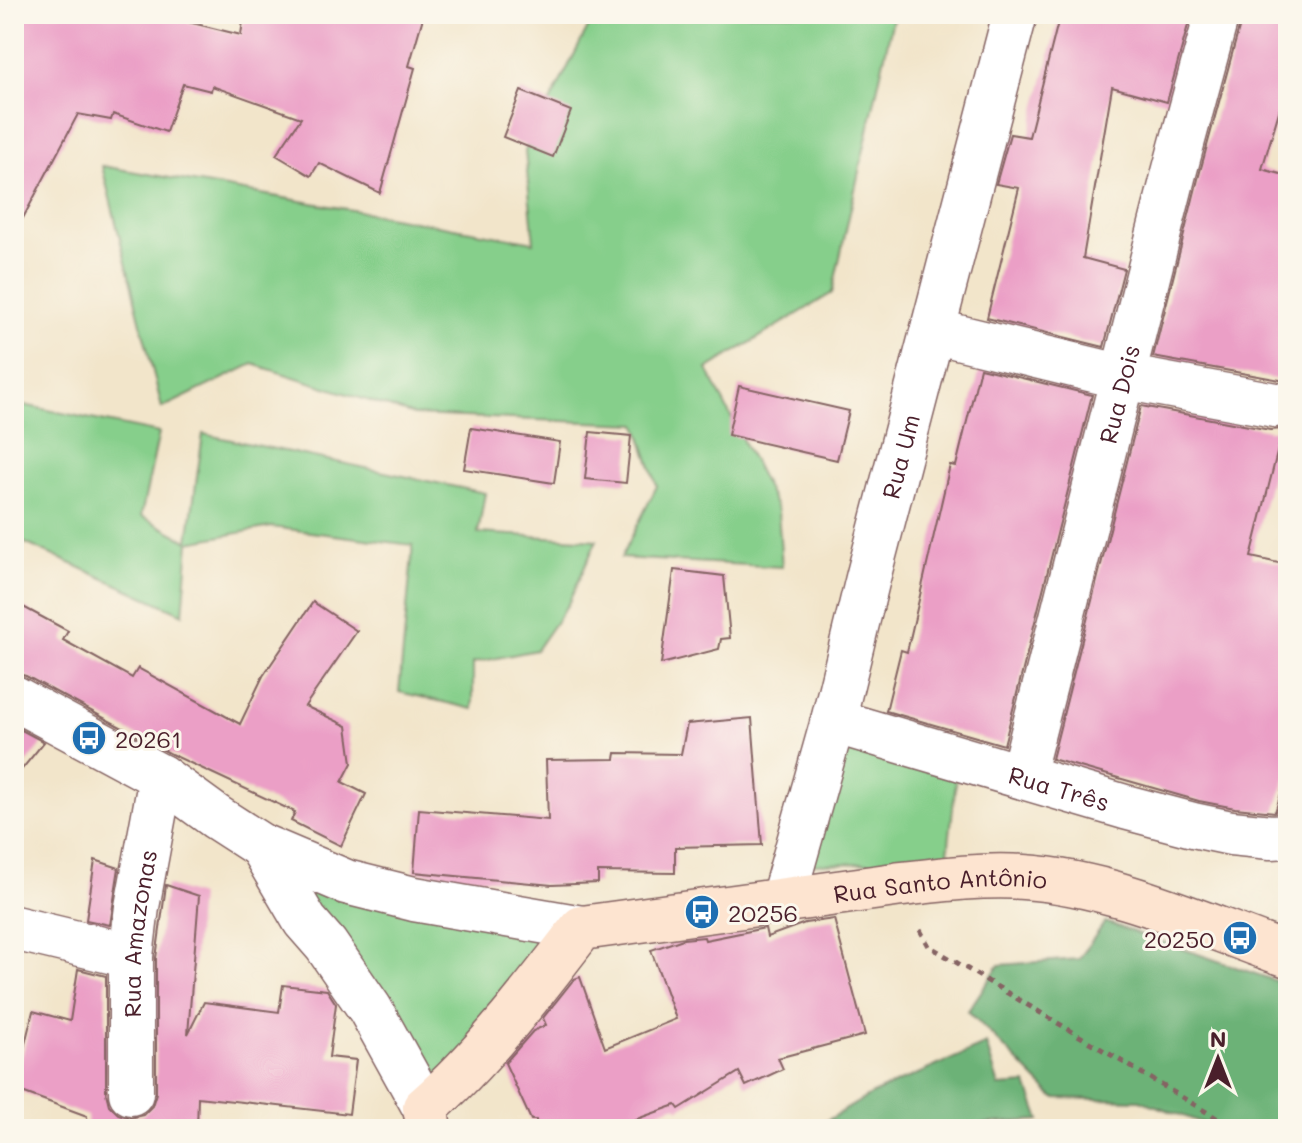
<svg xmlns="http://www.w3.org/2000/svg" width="1302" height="1143" viewBox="0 0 1302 1143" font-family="Mali,sans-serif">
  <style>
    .green { fill: #86cf8b; stroke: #68775b; stroke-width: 2 }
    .forest { fill: #6cb277; stroke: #5b6851; stroke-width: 2 }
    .building { fill: #eb9fc6 }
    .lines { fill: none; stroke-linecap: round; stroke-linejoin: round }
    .minor-casing { stroke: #856463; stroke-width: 47 }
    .tertiary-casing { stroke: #856463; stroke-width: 47 }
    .secondary-casing { stroke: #856463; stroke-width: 47 }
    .path { stroke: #856463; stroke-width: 5; stroke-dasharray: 6 6; stroke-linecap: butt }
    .minor { stroke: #fff; stroke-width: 44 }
    .tertiary { stroke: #fff; stroke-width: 44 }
    .secondary { stroke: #fde4d0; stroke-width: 44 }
    .labels { text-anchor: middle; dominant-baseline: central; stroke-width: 6; stroke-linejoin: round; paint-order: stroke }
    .street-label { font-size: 24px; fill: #4a1f2b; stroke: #fbf7ec }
    .poi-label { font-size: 24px; fill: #4a1f2b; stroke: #fbf7ec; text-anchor: start }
  </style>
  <rect width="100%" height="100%" fill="#fbf7ec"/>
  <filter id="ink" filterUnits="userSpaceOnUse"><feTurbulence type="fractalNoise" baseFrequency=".0125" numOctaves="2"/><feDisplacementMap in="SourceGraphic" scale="16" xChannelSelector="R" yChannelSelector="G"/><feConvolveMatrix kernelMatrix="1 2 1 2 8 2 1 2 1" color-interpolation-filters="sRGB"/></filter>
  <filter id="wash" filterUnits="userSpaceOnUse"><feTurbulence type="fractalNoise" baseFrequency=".006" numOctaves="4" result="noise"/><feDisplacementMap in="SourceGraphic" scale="32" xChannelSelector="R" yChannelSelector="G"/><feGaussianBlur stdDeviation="1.8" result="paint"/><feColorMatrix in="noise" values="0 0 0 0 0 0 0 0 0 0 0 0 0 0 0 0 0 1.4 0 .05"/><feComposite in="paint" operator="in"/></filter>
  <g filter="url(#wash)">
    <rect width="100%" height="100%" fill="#f2e5ca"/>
    <!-- green -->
    <g class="green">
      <polygon points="595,14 894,14 832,293 707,369 778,511 782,567 621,558 657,486 637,424 414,415 253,364 162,408 102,166 534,242 525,151"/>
      <polygon points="14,403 159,433 141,516 188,541 203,434 485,493 478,533 597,540 568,604 536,650 473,663 473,709 399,692 413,545 271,527 189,542 183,614 14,538"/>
      <polygon points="855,737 957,771 947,862 806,864 830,770"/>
      <polygon points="263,862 578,934 427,1101"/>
    </g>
    <!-- forest -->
    <g class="forest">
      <polygon points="1105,922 1288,985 1288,1129 1219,1129 1140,1100 1054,1098 968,1011 999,965 1079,959"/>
      <polygon points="986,1044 999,1086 1027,1084 1040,1120 935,1127 932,1129 813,1129 870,1095"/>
    </g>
    <g id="blocks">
      <!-- building -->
      <g class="building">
        <polygon points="14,14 156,14 241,35 244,14 424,14 409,66 415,68 380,193 319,163 311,176 276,155 301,118 212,86 211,91 183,84 166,132 113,114 111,120 78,114 14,235"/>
        <polygon points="1060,14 1191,14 1167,102 1112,87 1083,258 1124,269 1104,347 987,318 1019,188 996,184 1010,134 1029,137"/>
        <polygon points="1241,14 1288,14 1288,81 1262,169 1288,176 1288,384 1280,380 1153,357 1198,179 1241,21"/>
        <polygon points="521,91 571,111 553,157 503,137"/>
        <polygon points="980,368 1092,395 1004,745 886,711 901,650 907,652 950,465 956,466"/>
        <polygon points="739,386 849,411 837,460 728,435"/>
        <polygon points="1141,406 1270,430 1283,429 1251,557 1288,565 1288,772 1275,812 1235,808 1199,801 1052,759"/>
        <polygon points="471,428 560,442 554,483 464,469"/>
        <polygon points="590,432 631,436 626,483 585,479"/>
        <polygon points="674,570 724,576 730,638 721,639 719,649 661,664"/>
        <polygon points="14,602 68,631 63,640 132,678 138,668 240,724 263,676 313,602 357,631 305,706 347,726 352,763 342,782 366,794 341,846 291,821 295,812 171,754 26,676 14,673"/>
        <polygon points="752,718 762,845 675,847 675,873 598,872 598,883 552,885 414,872 419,809 548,820 546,760 615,759 616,753 681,754 687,724"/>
        <polygon points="14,726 44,742 14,779"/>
        <polygon points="95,860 119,868 110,925 86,920"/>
        <polygon points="166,885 199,896 188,1034 204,1002 279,1012 283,985 327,990 336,1004 329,1057 356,1060 349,1114 198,1097 197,1129 88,1129 87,1116 14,1089 33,1011 70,1021 78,969 106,976 106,1093 109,1105 118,1114 130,1118 143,1115 152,1106 156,1093 156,958"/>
        <polygon points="834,919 865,1035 778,1058 783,1069 746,1086 739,1072 679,1109 676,1105 609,1129 537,1129 536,1120 531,1120 505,1063 533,1031 546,1025 543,1018 574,979 580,977 605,1048 676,1019 651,950 683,939 704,937 705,940 765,928 767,937 805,923"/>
      </g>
    </g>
  </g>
  <g filter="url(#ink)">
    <use href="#blocks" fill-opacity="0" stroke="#856463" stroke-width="2"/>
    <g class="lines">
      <!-- minor casing -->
      <g class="minor-casing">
        <g id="minor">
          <polyline points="933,331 1123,377 1275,405"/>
          <path id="s1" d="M833 721 1125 807 1193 825 1231 833 1271 837 1288 836"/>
          <path id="s2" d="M1022 776 1174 173 1217 14"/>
          <path id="s3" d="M783 899 833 721 868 578 1015 14"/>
          <polyline points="14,928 131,956"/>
          <path id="s4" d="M131 1093V956L137 907 161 777"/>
        </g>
      </g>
      <!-- tertiary casing -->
      <g class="tertiary-casing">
        <g id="tertiary">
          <polyline points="14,698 161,777 216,817 261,846 346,882 414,899 582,928"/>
          <polyline points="261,846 305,921 326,945 370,1009 425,1108"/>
        </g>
      </g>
      <!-- secondary casing -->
      <g class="secondary-casing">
        <g id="secondary">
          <path id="s5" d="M429 1129 425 1108C483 1058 535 989 582 928L895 885C937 880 982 874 1024 877 1114 883 1203 925 1288 955"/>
        </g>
      </g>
      <!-- path -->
      <polyline class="path" points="920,930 929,946 1235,1129"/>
      <!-- minor -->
      <use href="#minor" class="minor"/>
      <!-- tertiary -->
      <use href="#tertiary" class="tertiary"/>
      <!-- secondary -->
      <use href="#secondary" class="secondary"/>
    </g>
  </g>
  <!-- icons -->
  <defs>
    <g id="bus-disc" transform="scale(1.8)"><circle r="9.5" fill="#1f6fb2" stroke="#fbf7ec"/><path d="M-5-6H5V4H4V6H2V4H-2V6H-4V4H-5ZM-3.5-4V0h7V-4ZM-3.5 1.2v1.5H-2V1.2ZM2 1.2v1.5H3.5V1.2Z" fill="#fff"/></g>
  </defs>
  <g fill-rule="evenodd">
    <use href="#bus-disc" x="89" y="738"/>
    <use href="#bus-disc" x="702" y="912"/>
    <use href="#bus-disc" x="1240" y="938"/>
  </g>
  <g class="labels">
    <!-- street labels -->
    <g class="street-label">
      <text stroke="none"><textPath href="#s2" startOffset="394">Rua Dois</textPath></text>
      <text stroke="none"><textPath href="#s3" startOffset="458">Rua Um</textPath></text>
      <text stroke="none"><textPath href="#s1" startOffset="236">Rua Três</textPath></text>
      <text stroke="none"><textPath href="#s5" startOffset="622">Rua Santo Antônio</textPath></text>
      <text stroke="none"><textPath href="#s4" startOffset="160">Rua Amazonas</textPath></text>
    </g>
    <!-- poi labels -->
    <g class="poi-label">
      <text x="115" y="738">20261</text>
      <text x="728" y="912">20256</text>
      <text x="1214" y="938" text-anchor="end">20250</text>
    </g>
  </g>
  <!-- margin -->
  <rect width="1302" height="1143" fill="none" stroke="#fbf7ec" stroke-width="48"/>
  <!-- north arrow -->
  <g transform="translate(1218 1059)" stroke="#fbf7ec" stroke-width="6" paint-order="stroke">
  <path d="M0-6L14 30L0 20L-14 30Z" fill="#4a1f2b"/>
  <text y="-12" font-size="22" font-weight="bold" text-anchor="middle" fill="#4a1f2b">N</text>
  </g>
</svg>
